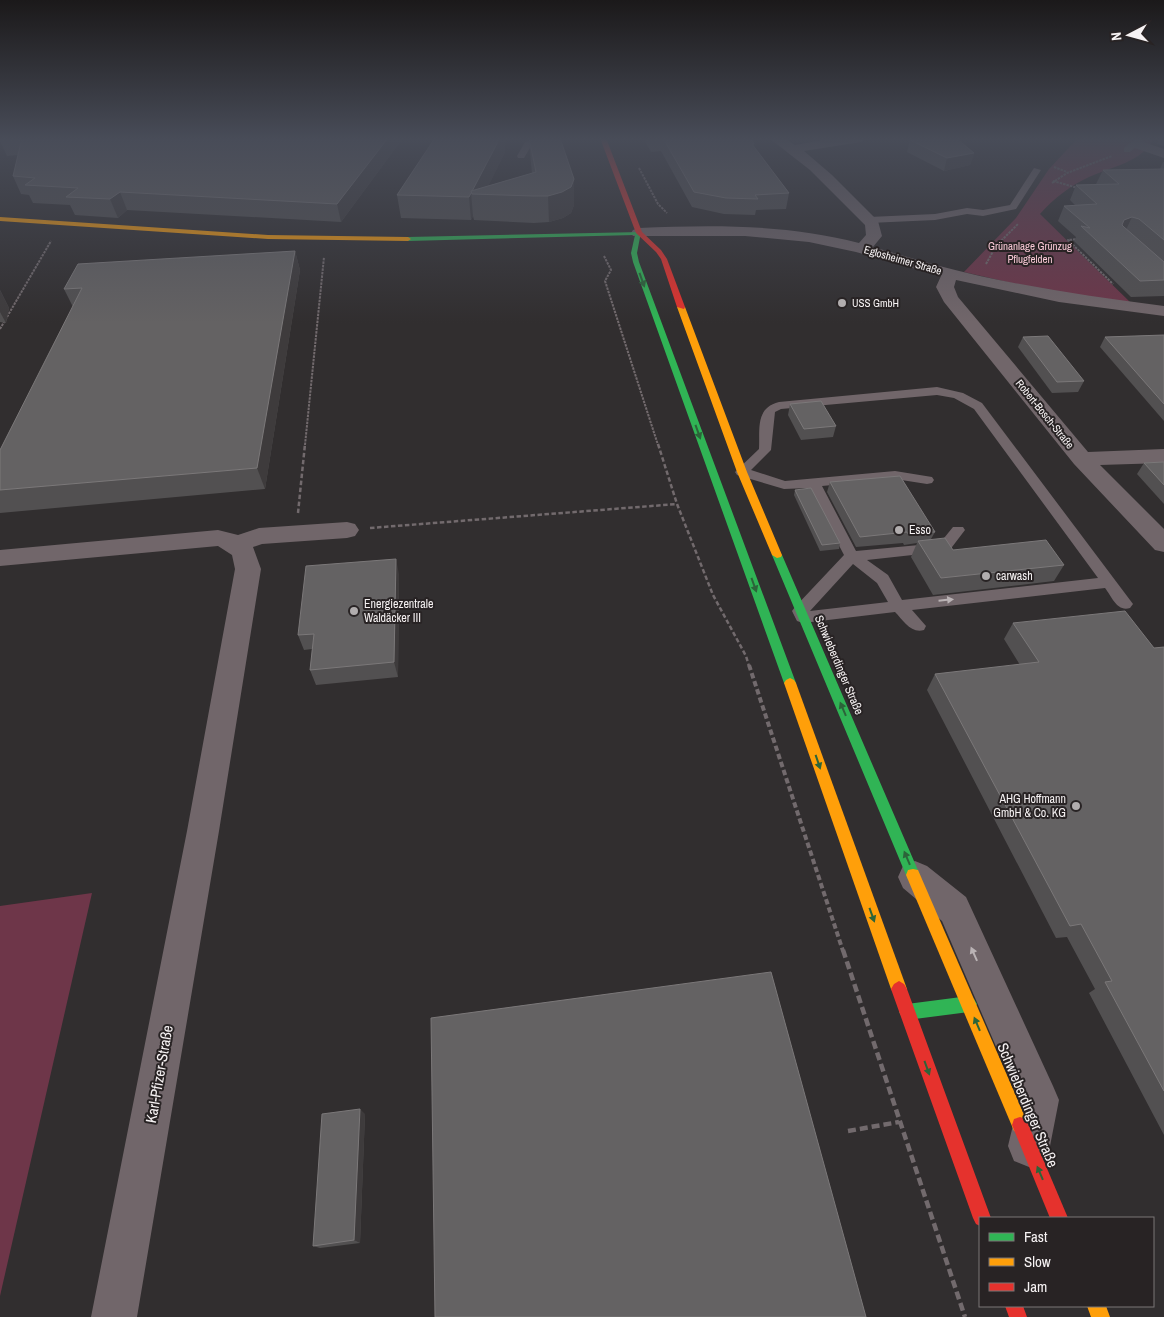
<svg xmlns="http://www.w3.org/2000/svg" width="1164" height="1317" viewBox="0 0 1164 1317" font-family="'Archivo Narrow',sans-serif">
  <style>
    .green { fill: #6e3649 }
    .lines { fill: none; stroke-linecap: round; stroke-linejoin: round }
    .path-far3 { stroke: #726a6d; stroke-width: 2; stroke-dasharray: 2.5 1; stroke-linecap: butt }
    .path-far2 { stroke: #726a6d; stroke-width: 2.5; stroke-dasharray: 4.5 2.5; stroke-linecap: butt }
    .path-far1 { stroke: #726a6d; stroke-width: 4; stroke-dasharray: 5.5 3; stroke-linecap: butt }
    .path { stroke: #726a6d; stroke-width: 4.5; stroke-dasharray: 8 4; stroke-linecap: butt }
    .lane { fill: #71666a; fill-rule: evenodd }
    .street { fill: #71666a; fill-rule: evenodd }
    .fast { fill: #30b455; fill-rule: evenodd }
    .slow { fill: #ff9f0a; fill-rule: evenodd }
    .jam { fill: #e5322d; fill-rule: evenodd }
    .wall { fill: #525051 }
    .shaded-wall { fill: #3e3b3c }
    .building { fill: #646263; stroke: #7b7879 }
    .oneway { fill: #2c643a }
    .oneway2 { fill: #bab3b5 }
    .poi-dot { fill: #b1adae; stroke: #282324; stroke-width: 2 }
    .labels { text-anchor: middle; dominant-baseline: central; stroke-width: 4; stroke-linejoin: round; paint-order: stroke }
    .far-park-label { font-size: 11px; fill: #f8c8d5; stroke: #282324 }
    .far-street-label { font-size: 11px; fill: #f6f2f3; stroke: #282324 }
    .far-poi-label { font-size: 11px; fill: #f6f2f3; stroke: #282324; text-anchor: start }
    .poi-label { font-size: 12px; fill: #f6f2f3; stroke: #282324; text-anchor: start }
    .street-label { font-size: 12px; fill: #f6f2f3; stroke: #282324 }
    .near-street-label { font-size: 15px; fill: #f6f2f3; stroke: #282324 }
  </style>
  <rect width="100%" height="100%" fill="#312e2f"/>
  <!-- green -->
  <g class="green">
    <path d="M1078 138H1154C1143 162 1111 167 1089 177 1070 186 1054 198 1040 214L1131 303 1055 293 964 272 1016 218 1049 169Z"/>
    <polygon points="92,893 0,1296 0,906"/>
  </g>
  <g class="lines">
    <!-- path-far3 -->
    <g class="path-far3">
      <polyline points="1054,167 1067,172"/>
      <polyline points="639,168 658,204 667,213"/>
      <polyline points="1053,181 1078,188"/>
      <polyline points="1052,183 1067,173 1112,156"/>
      <polyline points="1079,239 1068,240 1113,284"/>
      <polyline points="604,256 611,270 605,281 658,445"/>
      <polyline points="986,264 996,246 1018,224"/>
      <polyline points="0,329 51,241"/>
      <polyline points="305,445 324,257"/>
    </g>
    <!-- path-far2 -->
    <g class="path-far2">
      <polyline points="658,444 677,504 713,595 746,656 749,666"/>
      <polyline points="298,513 305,444"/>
      <polyline points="370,528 677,504"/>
    </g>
    <!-- path-far1 -->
    <polyline class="path-far1" points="749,665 843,951"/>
    <!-- path -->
    <g class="path">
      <polyline points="843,950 965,1317"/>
      <polyline points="848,1131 899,1122"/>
    </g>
    <!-- lane -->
    <g class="lane">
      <polygon points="540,138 553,138 531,146 524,158 518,158 517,156 525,142"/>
      <polygon points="1137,138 1146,138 1130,152 1124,152 1124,148"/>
      <polygon points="1034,168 1041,170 1016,209 983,216 967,214 935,220 869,223 864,220 869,217 935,214 967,208 983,210 1010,205"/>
      <path d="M937 387 963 393 982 403 1130 600 1133 604 1130 608C1117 612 1112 597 1105 588L912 610 926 626 924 630C911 634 903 620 895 612L803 623 797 621 792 611 795 607 844 555 809 488 784 489 737 475 735 472 759 449C760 429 755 408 779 402ZM937 395 954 398 974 409 1098 578 902 600 888 575 867 560 949 551 965 530 963 527H953L940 543 856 551 822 486 895 479 927 484 932 483 934 480 932 477 895 471 785 481 751 470 771 450 775 412 781 409ZM853 564 877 583 888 602 810 611Z"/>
    </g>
    <!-- street -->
    <g class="street">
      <path d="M769 138H784L795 145 835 138H867L861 142 804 151 832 175 878 221 882 236 873 247C908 257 944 268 980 276 1040 289 1102 298 1164 306V316L1059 302 956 280 954 287 958 297 1088 452 1164 449V463L1100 465 1164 529V552L1155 550 1074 464 944 302 936 287 941 276 856 252 809 242 745 236H633L631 233 633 230 639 228C713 225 786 224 859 243L866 235 865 225 810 170Z"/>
      <polygon points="1137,140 1164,149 1164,158 1132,147 1130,144"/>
      <polygon points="347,522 355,524 359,530 355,536 347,538 262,544 253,547 261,569 219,831 137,1317 91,1317 187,831 235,569 232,555 218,546 0,566 0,550 218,530 238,535 259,528"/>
      <polygon points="915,861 927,866 966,897 1053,1086 1059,1100 1050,1146 1044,1161 1029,1167 1014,1161 1008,1146 1019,1100 942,921 903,888 898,877 903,866"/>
    </g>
    <!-- fast -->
    <g class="fast">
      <polygon points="641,232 637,253 639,262 796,683 794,686 786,686 784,683 633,262 631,253 635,235 408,241 405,239 408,237"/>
      <polygon points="777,552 782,555 920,875 918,880 913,881 908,880 906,875 772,555"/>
      <polygon points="969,996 974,999 977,1004 974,1009 969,1012 907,1020 902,1017 899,1012 902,1007 907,1004"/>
    </g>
    <!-- slow -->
    <g class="slow">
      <polygon points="0,217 268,235 408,237 411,239 408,241 268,239 0,221"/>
      <polygon points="678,305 685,307 747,472 782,555 781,557 777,558 772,555 737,472 677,307"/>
      <polygon points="790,678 794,680 796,683 907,989 904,994 899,997 894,994 891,989 784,683 786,680"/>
      <polygon points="913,869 918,870 1026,1119 1028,1125 1026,1131 1020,1133 1014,1131 906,875 908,870"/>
      <polygon points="1087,1306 1106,1306 1110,1317 1091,1317"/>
    </g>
    <!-- jam -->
    <g class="jam">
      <polygon points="600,138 606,138 642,232 661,250 667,259 685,307 684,309 677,307 661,259 656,252 636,233"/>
      <polygon points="899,981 904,984 907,989 991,1218 980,1218 980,1226 976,1224 973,1218 891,989 894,984"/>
      <polygon points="1020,1117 1026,1119 1068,1218 1050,1218 1012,1125 1014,1119"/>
      <polygon points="1005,1306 1023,1306 1027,1317 1009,1317"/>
    </g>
  </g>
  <!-- wall -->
  <g class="wall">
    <polygon points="0,138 403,138 341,222 127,210 118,218 75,215 70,205 33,203 29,195 21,194 13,176 18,155 7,156 0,141"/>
    <polygon points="435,138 505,138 505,152 488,186 532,173 531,163 529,138 574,179 574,205 571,213 563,218 549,222 534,223 474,220 473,216 471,220 401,218 397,195"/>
    <polygon points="643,138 751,138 754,144 754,147 789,193 786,209 756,210 755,215 724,214 692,207 661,151 651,152"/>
    <polygon points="1159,138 1164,138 1164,146 1157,144"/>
    <polygon points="910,140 974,153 970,165 944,171 907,152"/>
    <polygon points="1163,162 1164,162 1164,296 1131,297 1074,241 1076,237 1058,221 1064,206 1076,206 1070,200 1076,185 1096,184 1103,170 1160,169"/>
    <polygon points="295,251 300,270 265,489 0,513 0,450 73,307 64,289"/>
    <polygon points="0,290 9,308 6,323 0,322"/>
    <polygon points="1164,335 1164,421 1100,347 1105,337"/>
    <polygon points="1023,337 1084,381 1078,392 1052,393 1018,347"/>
    <polygon points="790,404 836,426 833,437 801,440 788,415"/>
    <polygon points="1164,462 1164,504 1137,474 1144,463"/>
    <polygon points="830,482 935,532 931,539 953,550 1064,565 1054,581 933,595 911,557 917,543 904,545 903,543 856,547 827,492"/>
    <polygon points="795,490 840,543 839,549 820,551 794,495"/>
    <polygon points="399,574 398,677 316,685 310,670 312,649 304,650 298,635"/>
    <polygon points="1013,623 1154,648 1164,647 1164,1135 1089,993 1095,989 1067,937 1056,938 927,690 935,674 1020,665 1004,639"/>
    <polygon points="365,1114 360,1243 320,1248 313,1246"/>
  </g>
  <!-- shaded-wall -->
  <g class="shaded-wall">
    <polygon points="388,138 403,138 341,222 337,204"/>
    <polygon points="500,138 505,138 505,152 484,195 471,192"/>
    <polygon points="974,153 970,165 944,171 947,158"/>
    <polygon points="574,179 574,205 571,213 563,218 549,222 548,196"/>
    <polygon points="120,192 127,210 118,218 110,199"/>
    <polygon points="471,192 473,216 471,220 469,197"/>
    <polygon points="1132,217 1125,232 1116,235 1124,220"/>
    <polygon points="295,251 300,270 265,489 257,468"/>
    <polygon points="0,290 9,308 6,323 0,312"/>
    <polygon points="396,559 399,574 398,677 394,662"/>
    <polygon points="360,1109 365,1114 360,1243 354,1240"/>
  </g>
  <!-- building -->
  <g class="building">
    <polygon points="22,138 388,138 337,204 120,192 110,199 66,197 78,188 25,185 35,178 13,176"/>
    <polygon points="435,138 500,138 469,197 397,195"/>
    <polygon points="529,138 560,138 574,179 571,187 562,192 548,196 533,196 472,194 471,191 536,172"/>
    <polygon points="663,138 751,138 754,144 752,144 789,193 755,195 758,199 726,198 694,192"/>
    <polygon points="919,138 956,138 974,153 947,158 910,140"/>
    <polygon points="1164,169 1164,240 1139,219 1132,217 1124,220 1122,225 1124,227 1164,262 1164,280 1140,281 1081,226 1090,228 1064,206 1097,204 1076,185 1119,184 1103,170"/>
    <polygon points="295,251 257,468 0,490 0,450 82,288 64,289 78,264"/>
    <polygon points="1164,335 1164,404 1105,337"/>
    <polygon points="1048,336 1084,381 1057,382 1023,337"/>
    <polygon points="821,401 836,426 804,429 790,404"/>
    <polygon points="1164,462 1164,485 1144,463"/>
    <polygon points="900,476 935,532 908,534 907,532 860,537 830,482"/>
    <polygon points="811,488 840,543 822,545 795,490"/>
    <polygon points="945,538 953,550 1046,540 1064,565 941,578 918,541"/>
    <polygon points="396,559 394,662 310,670 314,634 298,635 306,566"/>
    <polygon points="1125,611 1154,648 1164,647 1164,1091 1105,982 1112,981 1081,924 1070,926 935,674 1039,662 1013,623"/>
    <polygon points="771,972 866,1317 435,1317 431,1018"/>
    <polygon points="360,1109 354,1240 313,1246 322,1114"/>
  </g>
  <!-- one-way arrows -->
  <defs><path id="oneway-solid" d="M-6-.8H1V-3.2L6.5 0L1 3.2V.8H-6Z" transform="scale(1.25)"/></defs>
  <g class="oneway">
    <use href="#oneway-solid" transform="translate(642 280) rotate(70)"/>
    <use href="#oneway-solid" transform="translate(698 432) rotate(70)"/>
    <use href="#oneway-solid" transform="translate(754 585) rotate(70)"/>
    <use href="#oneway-solid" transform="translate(843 709) rotate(-113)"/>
    <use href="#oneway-solid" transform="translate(818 762) rotate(71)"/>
    <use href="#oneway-solid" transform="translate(907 858) rotate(-113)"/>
    <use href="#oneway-solid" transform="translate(872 915) rotate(70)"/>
    <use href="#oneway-solid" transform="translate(977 1024) rotate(-113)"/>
    <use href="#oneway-solid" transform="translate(927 1068) rotate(70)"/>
    <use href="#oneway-solid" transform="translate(1040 1173) rotate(-113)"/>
  </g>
  <g class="oneway2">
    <use href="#oneway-solid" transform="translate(946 600) rotate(-6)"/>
    <use href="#oneway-solid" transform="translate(974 954) rotate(-114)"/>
  </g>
  <!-- sky -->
  <linearGradient id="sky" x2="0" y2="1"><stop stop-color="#1b191a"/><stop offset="0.43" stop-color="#484c58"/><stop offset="1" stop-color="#484c58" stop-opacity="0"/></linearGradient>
  <rect width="1164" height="323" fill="url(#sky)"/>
  <!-- markers -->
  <g class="poi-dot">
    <circle cx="842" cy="303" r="5"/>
    <circle cx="899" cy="530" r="5"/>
    <circle cx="986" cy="576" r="5"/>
    <circle cx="354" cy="611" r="5"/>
    <circle cx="1076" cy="806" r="5"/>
  </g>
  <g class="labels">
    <!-- far-park labels -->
    <g class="far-park-label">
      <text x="1030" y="246">Grünanlage Grünzug<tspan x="1030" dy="13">Pflugfelden</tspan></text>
    </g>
    <!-- far-street labels -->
    <g class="far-street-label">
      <text transform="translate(903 260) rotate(16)">Eglosheimer Straße</text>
      <text transform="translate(1045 414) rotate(51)">Robert-Bosch-Straße</text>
    </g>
    <!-- far-poi labels -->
    <g class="far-poi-label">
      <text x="852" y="303">USS GmbH</text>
    </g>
    <!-- poi labels -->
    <g class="poi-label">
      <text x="909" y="530">Esso</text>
      <text x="996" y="576">carwash</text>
      <text x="364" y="604">Energiezentrale<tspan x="364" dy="14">Waldäcker III</tspan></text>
      <text x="1066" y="799" text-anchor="end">AHG Hoffmann<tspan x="1066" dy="14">GmbH &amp; Co. KG</tspan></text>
    </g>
    <!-- street labels -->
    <g class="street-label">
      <text transform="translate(839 665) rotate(67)">Schwieberdinger Straße</text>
    </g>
    <!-- near-street labels -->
    <g class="near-street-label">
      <text transform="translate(159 1074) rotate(-80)">Karl-Pfizer-Straße</text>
      <text transform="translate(1028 1105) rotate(67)">Schwieberdinger Straße</text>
    </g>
  </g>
  <!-- legend -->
  <rect x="979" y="1217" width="175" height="90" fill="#282324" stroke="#7a7677"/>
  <rect x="989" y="1233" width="25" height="8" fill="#30b455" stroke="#7a7677"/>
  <text x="1024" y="1242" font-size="15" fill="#f6f2f3">Fast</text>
  <rect x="989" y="1258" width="25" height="8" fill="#ff9f0a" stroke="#7a7677"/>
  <text x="1024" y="1267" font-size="15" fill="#f6f2f3">Slow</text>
  <rect x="989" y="1283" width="25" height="8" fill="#e5322d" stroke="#7a7677"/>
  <text x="1024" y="1292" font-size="15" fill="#f6f2f3">Jam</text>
  <!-- north arrow -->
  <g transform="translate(1129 35) rotate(264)" stroke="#282324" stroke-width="4" paint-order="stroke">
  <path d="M0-4L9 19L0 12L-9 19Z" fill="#f6f2f3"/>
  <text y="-8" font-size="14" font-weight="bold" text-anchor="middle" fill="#f6f2f3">N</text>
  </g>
</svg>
